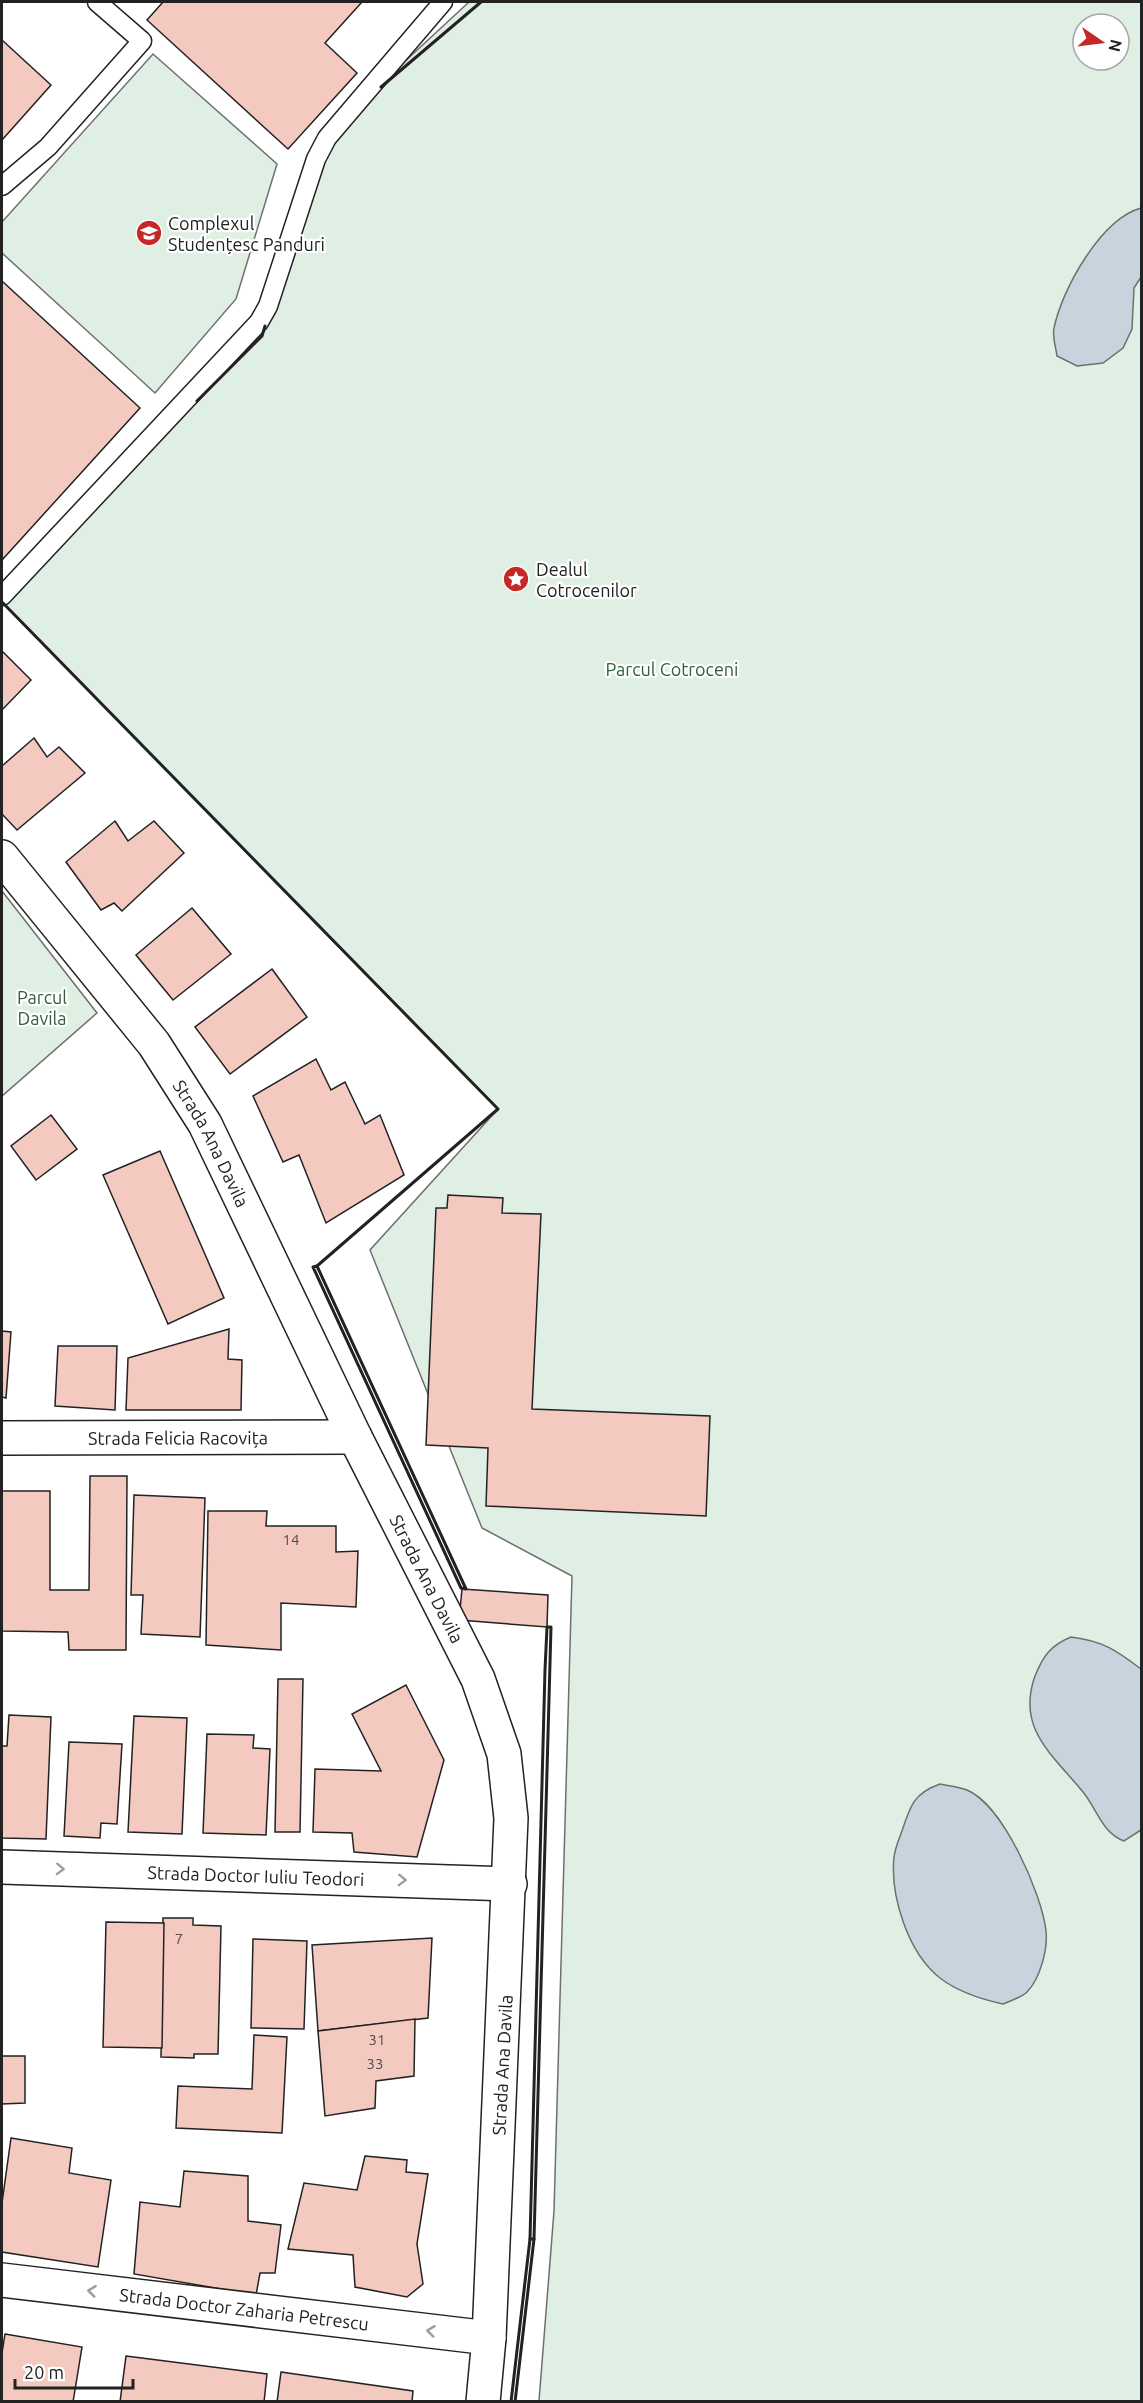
<svg xmlns="http://www.w3.org/2000/svg" width="1143" height="2403" viewBox="0 0 1143 2403" font-family="Ubuntu,sans-serif">
  <style>
    .green { fill: #e0efe3; stroke: #6f6f6f; stroke-width: 1.5; fill-rule: evenodd }
    .water { fill: #c7d3dd; stroke: #6f6f6f; stroke-width: 1.5 }
    .building { fill: #f3c9c0; stroke: #222; stroke-width: 1.5 }
    .lines { fill: none; stroke-linecap: round; stroke-linejoin: round }
    .lane-casing { stroke: #222; stroke-width: 21 }
    .street-casing { stroke: #222; stroke-width: 36 }
    .lane { stroke: #fff; stroke-width: 18 }
    .street { stroke: #fff; stroke-width: 33 }
    .wall { stroke: #222; stroke-width: 3 }
    .oneway { stroke: #9c9c9c }
    .labels { text-anchor: middle; dominant-baseline: central; stroke-width: 4.5; stroke-linejoin: round; paint-order: stroke }
    .number-label { font-size: 15px; fill: #564c4a }
    .poi-label { font-size: 18px; fill: #222; stroke: #fff; text-anchor: start }
    .park-label { font-size: 18px; fill: #2f5e38; stroke: #fff }
    .street-label { font-size: 18px; fill: #222; stroke: #fff }
  </style>
  <rect width="100%" height="100%" fill="#fff"/>
  <!-- green -->
  <g class="green">
    <path d="M469 2H1141V2401H539L554 2211 572 1576 482 1528 370 1250 498 1109 2 602V598L262 336 331 130ZM1083 24H1119V60H1083Z"/>
    <polygon points="153,54 277,164 236,299 155,393 2,253 2,222"/>
    <polygon points="2,891 97,1013 2,1096"/>
  </g>
  <!-- water -->
  <g class="water">
    <path d="M1141 208V277L1134 288 1132 329 1123 348 1103 363 1077 366 1057 356C1056 348 1052 336 1054 328 1062 289 1101 219 1141 208Z"/>
    <path d="M1071 1637C1103 1641 1116 1650 1141 1669V1830L1124 1841C1102 1833 1097 1809 1083 1792 1053 1755 1016 1729 1035 1676 1043 1656 1051 1645 1071 1637Z"/>
    <path d="M940 1784C949 1786 959 1787 967 1790 1003 1805 1042 1894 1046 1931 1048 1949 1040 1979 1027 1992 1022 1997 1010 2001 1003 2004 980 1999 958 1992 940 1978 908 1953 890 1896 894 1857 895 1848 899 1839 902 1831 910 1806 914 1793 940 1784Z"/>
  </g>
  <!-- building -->
  <g class="building">
    <polygon points="163,2 362,2 325,43 357,73 288,149 147,20"/>
    <polygon points="2,40 51,85 2,140"/>
    <polygon points="2,281 140,408 2,560"/>
    <polygon points="2,651 31,680 2,710"/>
    <polygon points="34,738 47,757 59,747 85,773 17,830 2,814 2,766"/>
    <polygon points="115,821 128,841 154,821 184,853 122,911 114,903 101,910 66,862"/>
    <polygon points="192,908 231,954 173,1000 136,955"/>
    <polygon points="272,969 307,1017 230,1074 195,1027"/>
    <polygon points="316,1059 331,1090 345,1082 365,1124 380,1115 404,1175 326,1223 299,1155 283,1162 253,1096"/>
    <polygon points="51,1115 77,1149 36,1180 11,1146"/>
    <polygon points="160,1151 224,1298 168,1324 103,1175"/>
    <polygon points="448,1195 503,1198 502,1213 541,1214 532,1409 710,1416 706,1516 486,1506 488,1448 426,1445 436,1208 447,1208"/>
    <polygon points="229,1329 228,1359 242,1360 241,1410 126,1410 128,1358"/>
    <polygon points="2,1331 11,1332 6,1398 2,1397"/>
    <polygon points="58,1346 117,1346 115,1410 55,1406"/>
    <polygon points="90,1476 127,1476 126,1650 69,1650 68,1632 2,1631 2,1491 50,1491 50,1590 89,1590"/>
    <polygon points="134,1495 205,1498 200,1637 141,1634 143,1595 131,1595"/>
    <polygon points="208,1511 267,1511 266,1526 336,1526 336,1552 358,1551 356,1607 281,1603 281,1650 206,1645"/>
    <polygon points="462,1589 548,1595 547,1627 459,1620"/>
    <polygon points="278,1679 303,1679 300,1832 275,1832"/>
    <polygon points="406,1685 444,1760 417,1857 354,1852 352,1833 313,1832 315,1769 381,1771 352,1714"/>
    <polygon points="9,1715 51,1717 46,1839 2,1838 2,1746 7,1746"/>
    <polygon points="134,1716 187,1718 182,1834 128,1832"/>
    <polygon points="207,1734 254,1735 253,1748 270,1749 266,1835 203,1833"/>
    <polygon points="69,1742 122,1744 117,1824 101,1823 100,1838 64,1836"/>
    <polygon points="163,1918 193,1918 193,1925 221,1926 218,2054 194,2054 194,2058 161,2057"/>
    <polygon points="106,1922 164,1923 162,2048 103,2047"/>
    <polygon points="432,1938 428,2018 318,2031 312,1945"/>
    <polygon points="253,1939 307,1941 304,2029 251,2028"/>
    <polygon points="415,2019 414,2076 376,2081 375,2108 325,2116 318,2031"/>
    <polygon points="254,2035 287,2037 282,2133 176,2128 178,2086 252,2089"/>
    <polygon points="2,2056 25,2056 25,2103 2,2104"/>
    <polygon points="11,2138 72,2148 69,2173 111,2180 98,2267 2,2252 2,2203"/>
    <polygon points="365,2156 407,2160 406,2172 428,2174 417,2244 423,2284 407,2297 355,2287 353,2255 288,2249 304,2183 357,2190"/>
    <polygon points="184,2171 248,2176 248,2221 281,2225 275,2273 260,2273 256,2295 134,2274 140,2202 180,2207"/>
    <polygon points="5,2334 82,2347 73,2402 2,2402 2,2353"/>
    <polygon points="126,2356 267,2374 264,2402 120,2402"/>
    <polygon points="281,2372 413,2391 412,2402 277,2402"/>
  </g>
  <g class="lines">
    <!-- lane casing -->
    <g class="lane-casing">
      <g id="lane">
        <polyline points="2,186 48,147 142,41 97,2"/>
        <polyline points="2,596 259,322 268,306 316,159 327,138 443,2"/>
      </g>
    </g>
    <!-- street casing -->
    <g class="street-casing">
      <g id="street">
        <path id="s1" d="M2 857 154 1044 205 1124 355 1437 478 1679 504 1754 511 1818 489 2338 483 2402"/>
        <path id="s2" d="M2 1438 355 1437"/>
        <path id="s3" d="M2 1867 510 1884"/>
        <path id="s4" d="M2 2280 489 2338"/>
      </g>
    </g>
    <!-- lane -->
    <use href="#lane" class="lane"/>
    <!-- street -->
    <use href="#street" class="street"/>
    <!-- wall -->
    <g class="wall">
      <polyline points="381,87 481,2"/>
      <polyline points="197,401 262,336 265,326"/>
      <polyline points="2,602 498,1109 317,1266"/>
      <polygon points="317,1266 466,1589 461,1588 313,1267"/>
      <polyline points="530,2239 545,1670 547,1627 551,1627 534,2239"/>
      <polyline points="511,2402 530,2239 534,2239 515,2402"/>
    </g>
  </g>
  <!-- one-way arrows -->
  <defs><path id="oneway-chevron" d="M-2-3.5L2.5 0L-2 3.5" fill="none" stroke-width="1.6" stroke-linecap="round" stroke-linejoin="round" transform="scale(1.5)"/></defs>
  <g class="oneway">
    <use href="#oneway-chevron" transform="translate(60 1869) rotate(2)"/>
    <use href="#oneway-chevron" transform="translate(402 1880) rotate(2)"/>
    <use href="#oneway-chevron" transform="translate(92 2291) rotate(-173)"/>
    <use href="#oneway-chevron" transform="translate(431 2331) rotate(-173)"/>
  </g>
  <!-- icons -->
  <defs>
    <g id="university-disc" transform="scale(1.35)"><circle r="9.5" fill="#c62828" stroke="#fff"/><path d="M0-5L7-2L0 1L-7-2ZM-4 1L0 2.5L4 1V4Q0 6-4 4Z" fill="#fff"/></g>
    <g id="sight-disc" transform="scale(1.35)"><circle r="9.5" fill="#c62828" stroke="#fff"/><path d="M0-6L1.8-2.2L6-1.7L2.9 1.2L3.7 5.4L0 3.3L-3.7 5.4L-2.9 1.2L-6-1.7L-1.8-2.2Z" fill="#fff"/></g>
  </defs>
  <g fill-rule="evenodd">
    <use href="#university-disc" x="149" y="233"/>
    <use href="#sight-disc" x="516" y="579"/>
  </g>
  <g class="labels">
    <!-- number labels -->
    <g class="number-label">
      <text x="291" y="1539">14</text>
      <text x="179" y="1938">7</text>
      <text x="377" y="2039">31</text>
      <text x="375" y="2063">33</text>
    </g>
    <!-- poi labels -->
    <g class="poi-label">
      <text x="168" y="223">Complexul<tspan x="168" dy="21">Studențesc Panduri</tspan></text>
      <text x="536" y="569">Dealul<tspan x="536" dy="21">Cotrocenilor</tspan></text>
    </g>
    <!-- park labels -->
    <g class="park-label">
      <text x="672" y="669">Parcul Cotroceni</text>
      <text x="42" y="997">Parcul<tspan x="42" dy="21">Davila</tspan></text>
    </g>
    <!-- street labels -->
    <g class="street-label">
      <text stroke="none"><textPath href="#s1" startOffset="356">Strada Ana Davila</textPath></text>
      <text stroke="none"><textPath href="#s2" startOffset="176">Strada Felicia Racovița</textPath></text>
      <text stroke="none"><textPath href="#s1" startOffset="842">Strada Ana Davila</textPath></text>
      <text stroke="none"><textPath href="#s3" startOffset="254">Strada Doctor Iuliu Teodori</textPath></text>
      <text transform="translate(502 2065) rotate(-87)">Strada Ana Davila</text>
      <text stroke="none"><textPath href="#s4" startOffset="244">Strada Doctor Zaharia Petrescu</textPath></text>
    </g>
  </g>
  <!-- border -->
  <rect width="1143" height="2403" fill="none" stroke="#222222" stroke-width="6"/>
  <!-- north arrow -->
  <g transform="translate(1101 42) rotate(104)"><circle r="28" fill="#ffffff" stroke="#a7a7a7" stroke-width="1.5"/>
  <path d="M0-4.5L10 22L0 15L-10 22Z" fill="#c62828"/>
  <text y="-9" font-size="16" font-weight="bold" text-anchor="middle" fill="#222222">N</text>
  </g>
  <!-- scale -->
  <path d="M15 2379v9h118v-9" fill="none" stroke="#222222" stroke-width="3"/>
  <text x="24" y="2379" font-size="18" fill="#222222" stroke="#ffffff" stroke-width="4.5" paint-order="stroke">20 m</text>
</svg>
